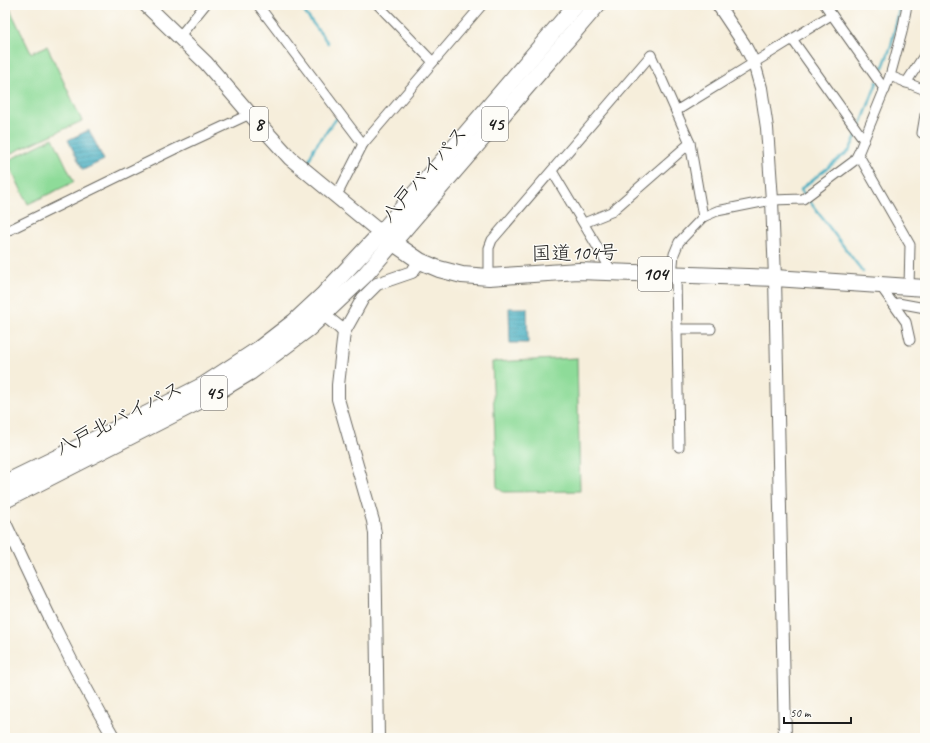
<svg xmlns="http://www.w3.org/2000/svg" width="930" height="743" viewBox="0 0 930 743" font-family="Caveat,'Klee One',sans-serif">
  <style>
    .grass { fill: #8edb99; stroke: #557c5a }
    .water { fill: url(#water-rules); stroke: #2e646e }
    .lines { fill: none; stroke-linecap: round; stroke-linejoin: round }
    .stream { stroke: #41acc0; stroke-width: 2.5 }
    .street-casing { stroke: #68665f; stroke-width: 11 }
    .secondary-casing { stroke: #68665f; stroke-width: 14 }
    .primary-casing { stroke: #68665f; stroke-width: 16 }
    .highway-casing { stroke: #68665f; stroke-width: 18 }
    .street { stroke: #fff; stroke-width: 9 }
    .secondary { stroke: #fff; stroke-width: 12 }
    .primary { stroke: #fff; stroke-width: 14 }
    .highway { stroke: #fff; stroke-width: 16 }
    .labels { text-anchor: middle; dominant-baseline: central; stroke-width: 3; stroke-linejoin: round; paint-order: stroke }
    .shield { fill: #fdfcf7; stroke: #605f5e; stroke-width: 1 }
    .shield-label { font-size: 19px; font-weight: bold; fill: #1c1c1c }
    .street-label { font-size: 20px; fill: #1c1c1c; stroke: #fdfcf7 }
  </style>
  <defs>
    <pattern id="water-rules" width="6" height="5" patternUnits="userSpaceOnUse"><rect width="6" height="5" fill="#41acc0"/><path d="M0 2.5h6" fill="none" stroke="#368b9b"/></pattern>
  </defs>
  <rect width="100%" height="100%" fill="#fdfcf7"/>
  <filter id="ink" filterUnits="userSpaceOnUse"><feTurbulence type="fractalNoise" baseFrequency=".025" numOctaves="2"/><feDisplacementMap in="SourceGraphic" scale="8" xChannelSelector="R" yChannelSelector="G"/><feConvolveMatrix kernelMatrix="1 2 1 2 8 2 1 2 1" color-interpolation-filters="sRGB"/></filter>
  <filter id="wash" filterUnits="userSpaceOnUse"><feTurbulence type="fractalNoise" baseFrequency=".012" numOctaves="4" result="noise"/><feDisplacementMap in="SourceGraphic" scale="16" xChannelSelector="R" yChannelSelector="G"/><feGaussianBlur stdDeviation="0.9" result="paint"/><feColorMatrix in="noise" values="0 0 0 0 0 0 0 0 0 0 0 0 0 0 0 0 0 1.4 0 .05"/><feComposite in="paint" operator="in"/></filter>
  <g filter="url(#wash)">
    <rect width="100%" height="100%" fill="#f6eedb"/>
    <!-- grass -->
    <g class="grass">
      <polygon points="5,5 8,5 31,53 47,46 82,121 5,156"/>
      <polygon points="53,138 74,182 28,204 7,161"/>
      <polygon points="577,358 580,491 503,492 497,487 492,362"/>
    </g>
    <!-- water -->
    <g class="water">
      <polygon points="89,130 104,160 83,170 68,140"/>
      <polygon points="509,308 527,308 528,343 510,343"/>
    </g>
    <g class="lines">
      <!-- stream -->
      <g class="stream">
        <polyline points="299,5 328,43"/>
        <polyline points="879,78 891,46 900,5"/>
        <polyline points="859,130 877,82"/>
        <polyline points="857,135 849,151 802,188 801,190 863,272"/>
        <polyline points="308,163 314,148 337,118"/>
      </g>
    </g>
  </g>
  <g filter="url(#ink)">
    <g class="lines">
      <!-- street casing -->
      <g class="street-casing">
        <g id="street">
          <polyline points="258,5 363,144"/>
          <polyline points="378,5 433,62"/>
          <polyline points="825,5 885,90"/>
          <polyline points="179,37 205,5"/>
          <polyline points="792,39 864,140"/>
          <polyline points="890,76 925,90"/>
          <polyline points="906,83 925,54"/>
          <polyline points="676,111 831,15"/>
          <polyline points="925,115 922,133 925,134"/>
          <polyline points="858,154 910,245 909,287"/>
          <polyline points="552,171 613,273"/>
          <polyline points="336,197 363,144 482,5"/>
          <polyline points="584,223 611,212 690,143"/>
          <polyline points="5,232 175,149 250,114"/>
          <polyline points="672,275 674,254 679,242 703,217 717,211 772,200 803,199 854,161 858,154 890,76 902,32 907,5"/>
          <polyline points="676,275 679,447"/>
          <polyline points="489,277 489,248 492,240 651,55 690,143 703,217"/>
          <polyline points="879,284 906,322 910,340"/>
          <polyline points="895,305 898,303 925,308"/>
          <polyline points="677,329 711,329"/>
        </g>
      </g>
      <!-- secondary casing -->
      <g class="secondary-casing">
        <g id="secondary">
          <polyline points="718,5 744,44 754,63 761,88 767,128 772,200 775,278 785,738"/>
          <polyline points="324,315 339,327 344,332 338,385 338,399 373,521 375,534 378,738"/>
          <polyline points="344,332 363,298 377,284 412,272 420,261"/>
          <path d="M5 523C39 596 73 669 114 738"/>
        </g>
      </g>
      <!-- primary casing -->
      <g class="primary-casing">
        <polyline id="primary" points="146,5 206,63 250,114 290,158 381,233"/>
      </g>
      <!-- highway casing -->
      <g class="highway-casing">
        <g id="highway">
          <polyline points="385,237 420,261 439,269 462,275 489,277 578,271 775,278 925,288"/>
          <polyline points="5,483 149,413 204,385 259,349 294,322 324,294 381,233 576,5"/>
          <polyline points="5,500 215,393 250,372 309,328 364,276 597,5"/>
        </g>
      </g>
      <!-- street -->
      <use href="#street" class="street"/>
      <!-- secondary -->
      <use href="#secondary" class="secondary"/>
      <!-- primary -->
      <use href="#primary" class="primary"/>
      <!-- highway -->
      <use href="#highway" class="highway"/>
    </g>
  </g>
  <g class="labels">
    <!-- shield labels -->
    <g class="shield">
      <rect x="250" y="107" width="18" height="34" rx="3"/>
      <rect x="482" y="107" width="26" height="34" rx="3"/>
      <rect x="638" y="257" width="34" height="34" rx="3"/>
      <rect x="201" y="376" width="26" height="34" rx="3"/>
    </g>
    <g class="shield-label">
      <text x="259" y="124">8</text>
      <text x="495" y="124">45</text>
      <text x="655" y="274">104</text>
      <text x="214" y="393">45</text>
    </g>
    <!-- street labels -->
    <g class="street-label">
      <text transform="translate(424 174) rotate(-49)">八戸バイパス</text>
      <text transform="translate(575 253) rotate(-1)">国道104号</text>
      <text transform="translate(119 418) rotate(-27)">八戸北バイパス</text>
    </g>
  </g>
  <!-- margin -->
  <rect width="930" height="743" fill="none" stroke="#fdfcf7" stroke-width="20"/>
  <!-- scale -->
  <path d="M784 717v6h67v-6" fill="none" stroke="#1c1c1c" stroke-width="2"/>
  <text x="790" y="717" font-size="12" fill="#1c1c1c" stroke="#fdfcf7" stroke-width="3" paint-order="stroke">50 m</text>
</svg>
